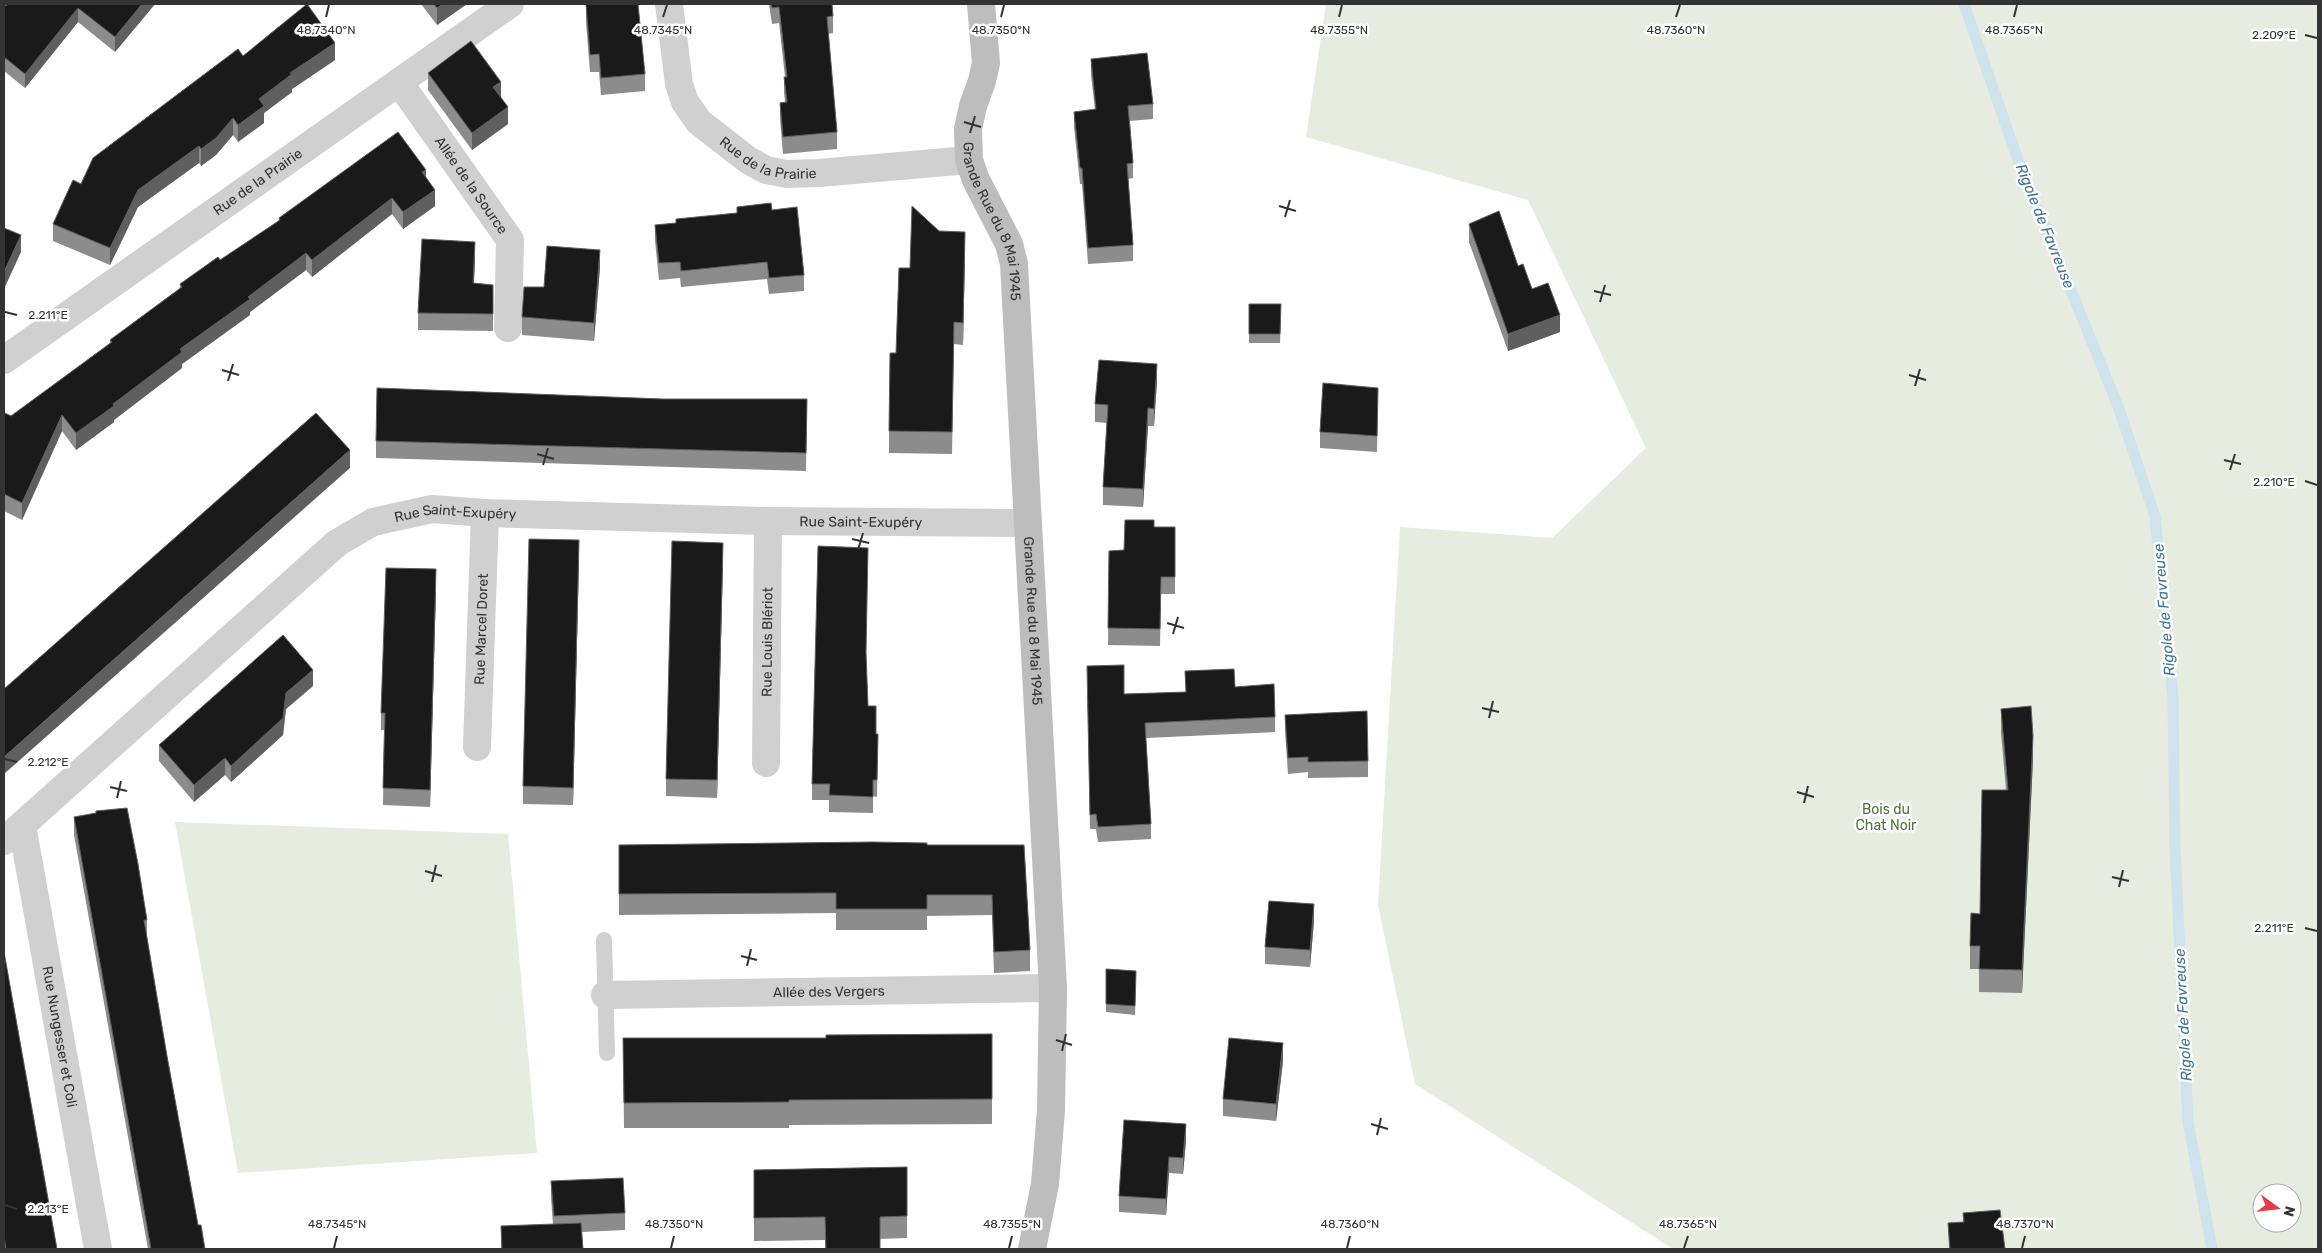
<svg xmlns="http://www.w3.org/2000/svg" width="2322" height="1253" viewBox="0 0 2322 1253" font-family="Rubik,sans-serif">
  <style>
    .green { fill: #e6ecdf; fill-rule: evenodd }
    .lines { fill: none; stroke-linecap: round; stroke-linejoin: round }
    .stream { stroke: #cfe2ee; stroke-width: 11 }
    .lane { stroke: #d0d0d0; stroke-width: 16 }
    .street { stroke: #d0d0d0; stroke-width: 28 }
    .secondary { stroke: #bdbdbd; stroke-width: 28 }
    .wall { fill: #8c8c8c }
    .shaded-wall { fill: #5f5f5f }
    .building { fill: #1a1a1a; stroke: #5f5f5f }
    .ticks { fill: none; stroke: #333; stroke-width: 2 }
    .labels { text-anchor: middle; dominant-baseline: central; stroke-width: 5; stroke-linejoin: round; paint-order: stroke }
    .street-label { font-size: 14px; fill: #333; stroke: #fff }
    .park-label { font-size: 14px; fill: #56703f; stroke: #fff }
    .water-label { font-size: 15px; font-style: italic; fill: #3f7597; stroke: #fff }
    .ticks-label { font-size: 12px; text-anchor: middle; fill: #333; stroke: #fff; stroke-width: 5; stroke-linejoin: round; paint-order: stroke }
  </style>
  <rect width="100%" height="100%" fill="#fff"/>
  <!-- green -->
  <g class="green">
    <path d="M1326 4H2318V1249H1673L1415 1084 1378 905 1400 527 1552 538 1646 448 1528 200 1306 137ZM2262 1193H2292V1223H2262Z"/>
    <polygon points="175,822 508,834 537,1153 238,1173"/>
  </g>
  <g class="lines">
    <!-- stream -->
    <polyline class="stream" points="1964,4 2019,163 2118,406 2155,516 2173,696 2175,848 2188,1122 2212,1249"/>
    <!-- lane -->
    <polyline class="lane" points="604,940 607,1053"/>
    <!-- street -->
    <g class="street">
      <path id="s1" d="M669 4 679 84 685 102 699 122 748 160 766 170 787 174 819 173 969 160"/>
      <path id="s2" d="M399 82 510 240 508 328"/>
      <path id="s3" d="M4 360 510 4"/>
      <path id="s4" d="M477 747 485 513"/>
      <path id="s5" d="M766 763 768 521"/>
      <path id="s6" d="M22 825 98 1249"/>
      <path id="s7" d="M4 841 337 543 373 522 432 509 485 513 768 521 1028 523"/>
      <path id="s8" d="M605 995 1053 988"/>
    </g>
    <!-- secondary -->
    <path class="secondary" id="s9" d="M981 4 986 63 982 81 973 106 968 129 969 160 976 180 1009 244 1014 264 1053 988 1051 1110 1045 1184 1032 1249"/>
  </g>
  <!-- wall -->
  <g class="wall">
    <polygon points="4,4 6,6 155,4 115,52 78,22 25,88 4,71"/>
    <polygon points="421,4 467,4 437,25"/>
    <polygon points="586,4 645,74 645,91 601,95 599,72 590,72 586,22"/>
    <polygon points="769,4 832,4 833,16 833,33 828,34 837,132 837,149 783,154 780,119 780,103 785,102 784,93 784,77 785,77 779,23 772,24"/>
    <polygon points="243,56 335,60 292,89 292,92 264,113 264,123 238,142 233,135 216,155 201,166 199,163 138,207 110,265 53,241 53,224 81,184"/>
    <polygon points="1091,59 1153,104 1153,119 1130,121 1133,163 1133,178 1128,179 1133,245 1133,261 1088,264 1082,184 1080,184 1074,127 1074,112 1095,110 1091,75"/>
    <polygon points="428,73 501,97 508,124 472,150 428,90"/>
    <polygon points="426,177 435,206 403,229 392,214 312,277 306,270 250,312 250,315 182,364 182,368 114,420 114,422 76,450 62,431 22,520 4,511 4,416 11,416 110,343 110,340 180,288 180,284 220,260 279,221 279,218"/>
    <polygon points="737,207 772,210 804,275 804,291 769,294 767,279 681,287 680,278 659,280 655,241 655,225 676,223 737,213"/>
    <polygon points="1469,224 1518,266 1560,332 1508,351 1469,242"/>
    <polygon points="939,231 965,253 963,345 954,344 952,454 889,453 889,431 896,353 910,268"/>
    <polygon points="475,260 474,283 493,285 493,331 418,330 418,313"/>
    <polygon points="600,267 594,341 522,335 522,317 544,287"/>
    <polygon points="1249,304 1281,313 1280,343 1249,343"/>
    <polygon points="1157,381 1154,426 1148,426 1143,507 1103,505 1103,487 1107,423 1095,422 1095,404"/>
    <polygon points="663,399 807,399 806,471 376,458 376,441"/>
    <polygon points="1378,404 1377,452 1320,448 1320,432"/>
    <polygon points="1154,527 1175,527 1175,594 1161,594 1160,646 1108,645 1109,551 1124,550"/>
    <polygon points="579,557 573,805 523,804 523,786"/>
    <polygon points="723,561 717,798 666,796 666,779"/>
    <polygon points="436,587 430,807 383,805 384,730 381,730 381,713"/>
    <polygon points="866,658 868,706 876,734 878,734 877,797 873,796 873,813 829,812 829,800 812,800 812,784"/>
    <polygon points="1185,671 1235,687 1275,717 1275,732 1146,738 1151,824 1151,839 1098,842 1096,829 1090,829 1087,681 1124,694 1186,692"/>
    <polygon points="313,686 286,709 283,735 231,782 225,775 194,802 159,761 159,745"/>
    <polygon points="2001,709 2033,759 2022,993 1979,992 1979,969 1970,969 1970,946 1980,914 2006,790 2001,733"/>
    <polygon points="1285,715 1368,761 1368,777 1308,778 1308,772 1288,774 1285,731"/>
    <polygon points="96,811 147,920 147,937 167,1056 198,1225 205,1249 148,1249 74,835 74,817 96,814"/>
    <polygon points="619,845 1024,845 1030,950 1030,971 994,973 992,915 927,916 927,930 836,930 836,913 619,915"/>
    <polygon points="1314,921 1310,967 1265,964 1265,947"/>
    <polygon points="4,952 57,1249 4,1249"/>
    <polygon points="1106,969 1136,971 1135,1015 1106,1012"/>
    <polygon points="992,1034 992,1124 789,1125 789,1128 624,1128 623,1038 826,1038"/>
    <polygon points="1283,1061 1276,1121 1223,1116 1223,1099"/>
    <polygon points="1186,1141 1183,1174 1169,1173 1166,1215 1119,1212 1119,1196"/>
    <polygon points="907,1167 907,1238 880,1239 880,1249 825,1249 825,1240 754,1241 754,1170"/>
    <polygon points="551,1181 625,1213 625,1230 582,1232 583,1249 501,1249 501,1226 553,1225 551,1198"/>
    <polygon points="1963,1213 2005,1249 1949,1249 1948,1223 1963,1222"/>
  </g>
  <!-- shaded-wall -->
  <g class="shaded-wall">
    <polygon points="142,4 155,4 115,52 115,37"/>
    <polygon points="443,4 467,4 437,25 437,8"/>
    <polygon points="78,8 78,22 25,88 25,74"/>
    <polygon points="335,43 335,60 292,89 292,92 264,113 264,123 238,142 238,125 259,99 290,73"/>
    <polygon points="501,82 501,99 493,87"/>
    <polygon points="508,107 508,124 472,150 472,133"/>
    <polygon points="233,118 233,135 216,155 201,166 201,149"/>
    <polygon points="199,146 199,163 138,207 110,265 110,248 138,190"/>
    <polygon points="426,170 426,186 422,172"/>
    <polygon points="435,190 435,206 403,229 403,212"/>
    <polygon points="392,198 392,214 312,277 312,260"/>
    <polygon points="965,232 965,253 963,345 963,323"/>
    <polygon points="21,235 21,252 4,289 4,272"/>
    <polygon points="475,242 475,260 473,300 473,283"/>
    <polygon points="600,250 600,267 594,341 594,323"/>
    <polygon points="306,253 306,270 250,312 250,315 182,364 182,368 114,420 114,422 76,450 76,433 180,349"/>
    <polygon points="1560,315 1560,332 1508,351 1508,334"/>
    <polygon points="1157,364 1157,381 1154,426 1154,409"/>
    <polygon points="1148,408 1148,426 1143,507 1143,489"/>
    <polygon points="62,415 62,431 22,520 22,503"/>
    <polygon points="350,450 350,468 4,774 4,757"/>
    <polygon points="579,540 579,557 573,805 573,788"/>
    <polygon points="723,543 723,561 717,798 717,780"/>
    <polygon points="436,569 436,587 430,807 430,790"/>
    <polygon points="313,670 313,686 286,709 283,735 231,782 231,766 286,693"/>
    <polygon points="2033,736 2033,759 2022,993 2022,970"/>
    <polygon points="225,758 225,775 194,802 194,785"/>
    <polygon points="1314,904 1314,921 1310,967 1310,950"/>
    <polygon points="1283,1043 1283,1061 1276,1121 1276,1104"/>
    <polygon points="1186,1124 1186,1141 1183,1174 1183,1158"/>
    <polygon points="1169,1157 1169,1173 1166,1215 1166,1199"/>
  </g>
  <!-- building -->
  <g class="building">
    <polygon points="4,4 6,6 8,4 142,4 115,37 78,8 25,74 4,57"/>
    <polygon points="307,4 335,43 290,73 292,74 259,99 264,106 238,125 233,118 216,138 201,149 199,146 138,190 110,248 53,224 73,180 81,184 93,158 238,49 243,56"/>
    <polygon points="434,4 443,4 437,8"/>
    <polygon points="586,4 638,4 645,74 601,78 599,54 590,55"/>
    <polygon points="771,4 832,4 833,16 827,17 837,132 783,137 780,103 787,102 784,77 787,77 779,7 772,8"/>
    <polygon points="471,41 501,82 493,87 508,107 472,133 428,73"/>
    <polygon points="1147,53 1153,104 1128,106 1133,163 1127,164 1133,245 1088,248 1082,168 1080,168 1074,112 1096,109 1091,59"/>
    <polygon points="398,132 426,170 422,172 435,190 403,212 392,198 312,260 306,253 248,297 250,299 180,349 182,352 113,404 114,406 76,433 62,415 22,503 4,494 4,416 5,413 11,416 112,342 110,340 182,287 180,284 218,257 220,260 280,220 279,218"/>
    <polygon points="771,203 772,210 797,207 804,275 769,278 767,262 681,271 680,262 659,263 655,225 676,223 676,219 737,213 737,207"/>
    <polygon points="912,206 939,231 965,232 963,323 954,322 952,432 889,431 890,353 896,353 899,268 910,268"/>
    <polygon points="1499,211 1518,266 1523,264 1532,289 1548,283 1560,315 1508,334 1469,224"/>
    <polygon points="4,228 21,235 4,272"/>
    <polygon points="422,239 475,242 473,283 493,285 493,314 418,313"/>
    <polygon points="547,246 600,250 594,323 522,317 524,287 544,287"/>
    <polygon points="1249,304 1281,304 1280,334 1249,334"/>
    <polygon points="1099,360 1157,364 1154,409 1148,408 1143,489 1103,487 1108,405 1095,404"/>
    <polygon points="1323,383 1378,388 1377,436 1320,432"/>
    <polygon points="377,388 663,399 807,399 806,453 376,441"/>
    <polygon points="316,413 350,450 4,757 4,689"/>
    <polygon points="1125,520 1154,520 1154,527 1175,527 1175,577 1161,577 1160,629 1108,628 1109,551 1124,550"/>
    <polygon points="529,539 579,540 573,788 523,786"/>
    <polygon points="672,541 723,543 717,780 666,779"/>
    <polygon points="818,546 868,548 866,652 868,706 876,706 876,734 878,734 877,780 873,780 873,797 829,795 830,784 812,784"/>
    <polygon points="386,568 436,569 430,790 383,788 385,713 381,713"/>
    <polygon points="283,635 313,670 286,693 283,718 231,766 225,758 194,785 159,745"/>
    <polygon points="1124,665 1124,694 1186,692 1185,671 1234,669 1235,687 1274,684 1275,717 1145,723 1151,824 1098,827 1096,814 1090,815 1087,666"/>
    <polygon points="2031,706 2033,736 2022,970 1979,969 1980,946 1970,946 1971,913 1980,914 1982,790 2008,790 2001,709"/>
    <polygon points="1367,711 1368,761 1308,762 1308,757 1288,758 1285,715"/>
    <polygon points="127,808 138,864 147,920 144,920 167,1056 198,1225 201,1225 205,1249 151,1249 74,817 96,813 96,811"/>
    <polygon points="872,842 927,843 927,845 1024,845 1030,950 994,952 992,895 927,895 927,909 836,909 836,893 619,894 619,845"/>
    <polygon points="1269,901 1314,904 1310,950 1265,947"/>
    <polygon points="4,952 57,1249 6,1249 4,1236"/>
    <polygon points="1106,969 1136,971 1135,1006 1106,1004"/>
    <polygon points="992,1034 992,1099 789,1100 789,1102 624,1103 623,1038 826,1038 826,1035"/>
    <polygon points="1229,1038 1283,1043 1276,1104 1223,1099"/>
    <polygon points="1124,1120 1186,1124 1183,1158 1169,1157 1166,1199 1119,1196"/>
    <polygon points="907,1167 907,1216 880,1217 880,1249 826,1249 825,1217 754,1218 754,1170"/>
    <polygon points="623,1178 625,1213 554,1216 551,1181"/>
    <polygon points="2000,1210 2005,1249 1950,1249 1948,1223 1964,1222 1963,1213"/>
    <polygon points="581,1223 583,1249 502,1249 501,1226"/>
  </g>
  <!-- ticks -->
  <path class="ticks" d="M326 17 329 5M663 17 667 5M1001 17 1004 5M1339 17 1342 5M1676 17 1680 5M2014 17 2017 5M2305 35 2317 38M964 122 981 127M970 133 975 116M1279 206 1296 211M1285 217 1290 200M1594 291 1611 295M1600 302 1605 285M5 312 17 315M222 370 239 375M1909 375 1926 380M228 381 233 364M1915 386 1920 369M537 454 554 459M2224 460 2241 464M543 465 548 448M2230 470 2235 454M2305 481 2317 485M852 539 869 543M858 550 863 533M1167 623 1184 628M1173 634 1178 617M1482 708 1499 712M1489 718 1493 701M5 759 17 762M110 787 127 791M1797 792 1814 797M117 798 121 781M1804 803 1808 786M425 871 442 876M2112 877 2129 881M432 882 436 865M2119 887 2123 870M2305 928 2317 931M741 956 757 960M747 966 751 949M1056 1040 1072 1045M1062 1051 1066 1034M1371 1124 1388 1129M1377 1135 1381 1118M5 1205 17 1209M334 1248 337 1236M671 1248 674 1236M1009 1248 1012 1236M1347 1248 1350 1236M1684 1248 1688 1236M2022 1248 2025 1236"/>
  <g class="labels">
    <!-- street labels -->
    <g class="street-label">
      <text stroke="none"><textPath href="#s1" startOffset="205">Rue de la Prairie</textPath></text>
      <text stroke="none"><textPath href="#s3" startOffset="310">Rue de la Prairie</textPath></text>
      <text stroke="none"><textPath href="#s2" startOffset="126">Allée de la Source</textPath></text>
      <text stroke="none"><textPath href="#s9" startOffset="225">Grande Rue du 8 Mai 1945</textPath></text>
      <text stroke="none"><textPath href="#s7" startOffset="572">Rue Saint-Exupéry</textPath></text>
      <text stroke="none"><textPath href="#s7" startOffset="978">Rue Saint-Exupéry</textPath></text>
      <text stroke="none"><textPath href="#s9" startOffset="630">Grande Rue du 8 Mai 1945</textPath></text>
      <text stroke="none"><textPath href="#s4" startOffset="118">Rue Marcel Doret</textPath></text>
      <text stroke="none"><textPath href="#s5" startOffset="121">Rue Louis Blériot</textPath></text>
      <text stroke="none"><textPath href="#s8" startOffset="224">Allée des Vergers</textPath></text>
      <text stroke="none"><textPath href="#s6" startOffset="215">Rue Nungesser et Coli</textPath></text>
    </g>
    <!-- park labels -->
    <g class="park-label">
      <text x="1886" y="809">Bois du<tspan x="1886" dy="16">Chat Noir</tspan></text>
    </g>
    <!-- water labels -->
    <g class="water-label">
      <text transform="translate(2045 226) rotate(68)">Rigole de Favreuse</text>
      <text transform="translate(2164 610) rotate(-95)">Rigole de Favreuse</text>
      <text transform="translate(2183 1015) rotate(-93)">Rigole de Favreuse</text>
    </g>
  </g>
  <g class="ticks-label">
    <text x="326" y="34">48.7340°N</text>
    <text x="663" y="34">48.7345°N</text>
    <text x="1001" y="34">48.7350°N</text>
    <text x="1339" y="34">48.7355°N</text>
    <text x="1676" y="34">48.7360°N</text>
    <text x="2014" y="34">48.7365°N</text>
    <text x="2274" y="39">2.209°E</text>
    <text x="48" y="319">2.211°E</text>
    <text x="2274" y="486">2.210°E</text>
    <text x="48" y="766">2.212°E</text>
    <text x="2274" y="932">2.211°E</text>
    <text x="48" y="1213">2.213°E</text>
    <text x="337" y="1228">48.7345°N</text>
    <text x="674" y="1228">48.7350°N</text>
    <text x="1012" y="1228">48.7355°N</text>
    <text x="1350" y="1228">48.7360°N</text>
    <text x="1688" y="1228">48.7365°N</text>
    <text x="2025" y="1228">48.7370°N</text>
  </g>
  <!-- border -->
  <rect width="2322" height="1253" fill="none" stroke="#333333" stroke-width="10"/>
  <!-- north arrow -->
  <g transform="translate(2277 1208) rotate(105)"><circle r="24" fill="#ffffff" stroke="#adadad"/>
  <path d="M0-4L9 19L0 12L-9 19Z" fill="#e63946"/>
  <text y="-8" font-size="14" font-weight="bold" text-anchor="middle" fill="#333333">N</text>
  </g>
</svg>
